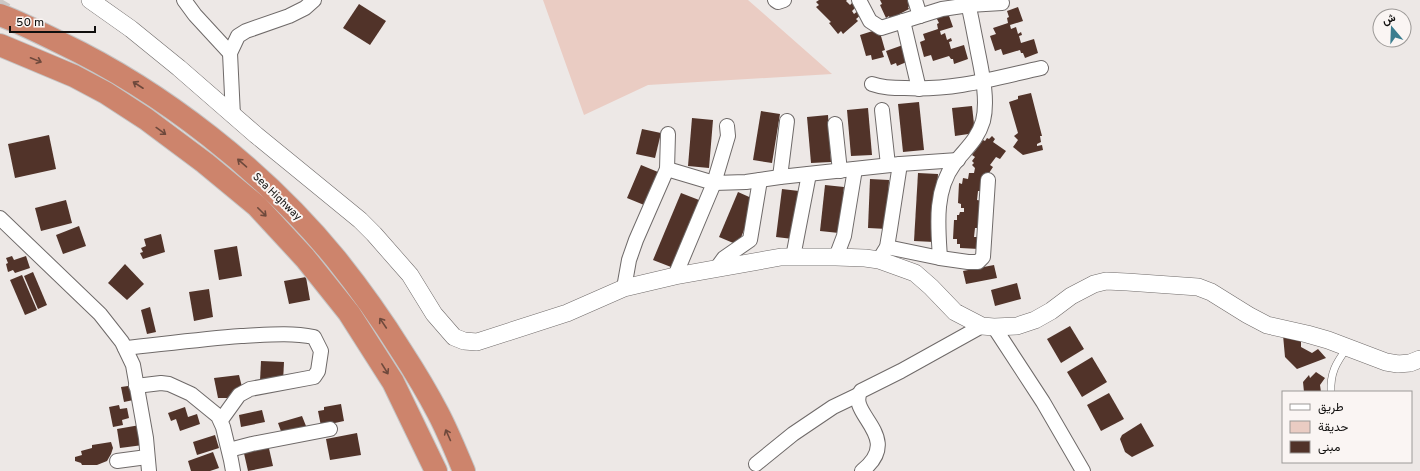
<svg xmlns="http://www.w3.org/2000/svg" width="1420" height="471" viewBox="0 0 1420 471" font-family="Overpass,Vazirmatn,sans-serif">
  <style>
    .green { fill: #eaccc3 }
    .building { fill: #513329 }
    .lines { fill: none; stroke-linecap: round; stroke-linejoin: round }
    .tertiary-tunnel { stroke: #ccc7c5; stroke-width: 17; stroke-dasharray: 17 8; stroke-linecap: butt }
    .service-casing { stroke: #6f6a69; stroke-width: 8 }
    .minor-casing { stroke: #6f6a69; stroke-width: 16 }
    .tertiary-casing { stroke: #6f6a69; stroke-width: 18 }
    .motorway-casing { stroke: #c5c5c5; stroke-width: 24 }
    .service { stroke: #fff; stroke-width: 7 }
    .minor { stroke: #fff; stroke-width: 14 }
    .tertiary { stroke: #fff; stroke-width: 17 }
    .motorway { stroke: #cd846c; stroke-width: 22 }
    .oneway { stroke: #6e493c }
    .labels { text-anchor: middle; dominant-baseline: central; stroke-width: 4; stroke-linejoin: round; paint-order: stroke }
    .street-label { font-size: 11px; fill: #0f0e0d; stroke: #faf5f3 }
  </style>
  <rect width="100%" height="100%" fill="#ede8e6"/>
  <!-- green -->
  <polygon class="green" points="543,0 748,0 832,74 648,85 584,115"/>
  <!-- building -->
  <g class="building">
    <polygon points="819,0 847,0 846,1 850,5 853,2 857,6 852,11 854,14 859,10 862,14 856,19 858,21 843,34 841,31 838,34 829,23 831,22 816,7 819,5 816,2"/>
    <polygon points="880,0 913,0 914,3 908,7 909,9 890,19 889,16 886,18 880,5 882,4"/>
    <polygon points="359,4 386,21 370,45 343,28"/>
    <polygon points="1018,7 1023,21 1010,25 1011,29 1016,27 1018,34 1021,32 1022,35 1019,36 1021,43 1034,39 1038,53 1025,58 1023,53 1021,53 1020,50 1003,55 1001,49 995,51 990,36 996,34 993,28 1008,23 1007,18 1009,17 1007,11"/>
    <polygon points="948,13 953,27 940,31 941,35 945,33 947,40 951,38 952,41 949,42 951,49 964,45 968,59 954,64 953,59 951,59 949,56 933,61 931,55 924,57 920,42 925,40 923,34 938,29 937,24 939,23 936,17"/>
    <polygon points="879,29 885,50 882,51 884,57 872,60 871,55 866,56 860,35"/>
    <polygon points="903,45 909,61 897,66 896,63 891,65 886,51"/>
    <polygon points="1031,93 1042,136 1040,136 1041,142 1037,144 1037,146 1042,145 1043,150 1023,155 1013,147 1018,140 1014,136 1018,133 1009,102 1018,99 1018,96"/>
    <polygon points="919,102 924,150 903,152 898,104"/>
    <polygon points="972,106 975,133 955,136 952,108"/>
    <polygon points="868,108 872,155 851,156 847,110"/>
    <polygon points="761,111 780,114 772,163 753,160"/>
    <polygon points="828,115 831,162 811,163 807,117"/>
    <polygon points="692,118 713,120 709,168 688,166"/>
    <polygon points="642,129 661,133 655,158 636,154"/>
    <polygon points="49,135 56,169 15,178 8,144"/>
    <polygon points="992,136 995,139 993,142 1006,151 1000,159 996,157 990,165 993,167 985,179 984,191 978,191 977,200 982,201 978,228 975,228 974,237 980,237 979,249 960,248 960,244 957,244 957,239 953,239 954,220 957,220 957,215 959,215 960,212 964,212 964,208 961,208 961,204 958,203 959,183 962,184 963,178 968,179 969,173 974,173 975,168 972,165 974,163 972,161 975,157 972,155 983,140 985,141 987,138 989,139"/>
    <polygon points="641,165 658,172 648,197 649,207 627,198"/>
    <polygon points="918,173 938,174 934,242 914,241"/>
    <polygon points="870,179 889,180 887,229 868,228"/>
    <polygon points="825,185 844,187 839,233 820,231"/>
    <polygon points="782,189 799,191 793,239 776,237"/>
    <polygon points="738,192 756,200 738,245 719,237"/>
    <polygon points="681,193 699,200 671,267 653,260"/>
    <polygon points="66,200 72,223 41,231 35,208"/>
    <polygon points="79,226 86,246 63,254 56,235"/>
    <polygon points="161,234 165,252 143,259 140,253 143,252 141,248 146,246 144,239"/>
    <polygon points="237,246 242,276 219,280 214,250"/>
    <polygon points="12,256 14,260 26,256 30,268 15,273 13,270 8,272 6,264 8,263 6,258"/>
    <polygon points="125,264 144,284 127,300 108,283"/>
    <polygon points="994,265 997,278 966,284 963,271"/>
    <polygon points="33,272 47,305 38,309 24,276"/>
    <polygon points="22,275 37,310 25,315 10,280"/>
    <polygon points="306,277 310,300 289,304 284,281"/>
    <polygon points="1017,283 1021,299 995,306 991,290"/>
    <polygon points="209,289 213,317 194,321 189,292"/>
    <polygon points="150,307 156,332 147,334 141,310"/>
    <polygon points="1070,326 1084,349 1061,363 1047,339"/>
    <polygon points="1283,335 1301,336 1301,347 1312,353 1318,349 1326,358 1297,369 1285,357"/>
    <polygon points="1092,357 1107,382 1082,397 1067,372"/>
    <polygon points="261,361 284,362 283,382 260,381"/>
    <polygon points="1316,372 1325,378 1320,385 1321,392 1304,392 1303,382 1309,375 1310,378"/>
    <polygon points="239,375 242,387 233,398 218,398 214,378"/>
    <polygon points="135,385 138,399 124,402 121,387"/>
    <polygon points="1109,393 1124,419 1101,431 1087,405"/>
    <polygon points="341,404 344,421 321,426 318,411 324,410 324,407"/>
    <polygon points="119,405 120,409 127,408 129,418 122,420 123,425 113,427 109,407"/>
    <polygon points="185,407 188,417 197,414 200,424 180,431 176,419 171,421 168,413"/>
    <polygon points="262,410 265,422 241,427 239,415"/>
    <polygon points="302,416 306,426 282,434 278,423"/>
    <polygon points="1141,423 1154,446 1132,457 1125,452 1120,439 1122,435"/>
    <polygon points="140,425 143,445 120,448 117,429"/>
    <polygon points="357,433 361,455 330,460 326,439"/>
    <polygon points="215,435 219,448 197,455 193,442"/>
    <polygon points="111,442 113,448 111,454 107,461 97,465 82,465 81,463 75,461 75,457 82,455 81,451 92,448 92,445"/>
    <polygon points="268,444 273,466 248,471 243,449"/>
    <polygon points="213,452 219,468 210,471 191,471 188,461"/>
  </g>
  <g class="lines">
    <!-- tertiary-tunnel -->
    <polyline class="tertiary-tunnel" points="0,5 3,0"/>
    <!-- service casing -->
    <g class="service-casing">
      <path id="service" d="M1331 392C1330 373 1336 363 1347 348"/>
    </g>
    <!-- minor casing -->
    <g class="minor-casing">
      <g id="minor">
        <polyline points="184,0 195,15 230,53"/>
        <polyline points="775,0 778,2 784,0"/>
        <polyline points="859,0 870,21 881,28 942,9 969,5 1002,3"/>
        <polyline points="915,0 920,16"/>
        <polyline points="903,21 919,89"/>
        <path d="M872 84C883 88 894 88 905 88 952 91 996 78 1041 68"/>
        <polyline points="882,110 888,165"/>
        <polyline points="233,116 230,53 238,36 246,31 289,16 305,8 314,0"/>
        <polyline points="835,124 840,171"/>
        <polyline points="727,126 728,136 714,183 746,182 780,177 900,164 958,160"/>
        <polyline points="667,169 714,183 675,276"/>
        <polyline points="780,177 787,121"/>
        <polyline points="0,218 100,314 122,342 133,365 146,438 149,471"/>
        <path d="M887 247 940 258C938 227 934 191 954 164 966 148 977 141 983 121 989 97 980 65 976 42 973 28 971 14 967 0"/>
        <polyline points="882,255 887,247 890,229 900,164"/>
        <polyline points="793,257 809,174"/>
        <polyline points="836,257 844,236 855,169"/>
        <polyline points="940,258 968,262 978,262 983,257 988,180"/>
        <polyline points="716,269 724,258 750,240 760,180"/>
        <polyline points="624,288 629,260 636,240 667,169 668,134"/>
        <polyline points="994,327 1043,402 1083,471"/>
        <path d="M125 348C163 344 202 339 241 336 265 335 289 332 314 337L321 351 318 371 314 377 250 389 239 395 221 420"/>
        <polyline points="136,386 161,383 169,384 191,394 218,416 223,427 231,460 233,471"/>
        <polyline points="229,450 252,444 330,429"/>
        <polyline points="117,461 147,457"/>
        <polyline points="756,464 793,434 833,407 858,395"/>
        <path d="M862 471C905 437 845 413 861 391L901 371 982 326"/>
      </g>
    </g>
    <!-- tertiary casing -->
    <g class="tertiary-casing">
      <polyline id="tertiary" points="90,0 131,29 179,68 256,135 294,166 360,220 374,234 410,275 434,314 454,337 464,341 477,342 567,313 624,288 675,276 781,257 836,257 865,258 879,260 915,273 931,287 955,312 982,326 994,327 1017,326 1035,320 1051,311 1071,296 1094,284 1106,281 1127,282 1198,287 1211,292 1248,315 1267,325 1307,334 1328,340 1386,362 1398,364 1410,363 1420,359"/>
    </g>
    <!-- motorway casing -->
    <g class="motorway-casing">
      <g id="motorway">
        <path d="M0 15C21 23 41 33 61 43 163 92 264 171 336 259 360 289 382 320 402 352 415 372 427 392 438 413 448 432 456 452 464 471"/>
        <polyline points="0,45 74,76 106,93 146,119 205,163 257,206 305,258 349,313 393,382 436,471"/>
      </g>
    </g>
    <!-- service -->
    <use href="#service" class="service"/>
    <!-- minor -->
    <use href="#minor" class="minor"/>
    <!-- tertiary -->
    <use href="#tertiary" class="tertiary"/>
    <!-- motorway -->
    <use href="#motorway" class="motorway"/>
  </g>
  <!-- one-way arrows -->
  <defs><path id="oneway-shaft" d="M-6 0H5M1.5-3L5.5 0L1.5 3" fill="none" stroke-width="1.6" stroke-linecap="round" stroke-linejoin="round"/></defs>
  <g class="oneway">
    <use href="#oneway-shaft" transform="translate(36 60) rotate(22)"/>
    <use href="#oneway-shaft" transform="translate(138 85) rotate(-147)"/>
    <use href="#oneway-shaft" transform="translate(161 131) rotate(36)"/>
    <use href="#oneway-shaft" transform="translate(242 163) rotate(-139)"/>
    <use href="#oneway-shaft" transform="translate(262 212) rotate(45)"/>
    <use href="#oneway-shaft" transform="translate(383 323) rotate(-124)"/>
    <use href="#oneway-shaft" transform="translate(385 369) rotate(58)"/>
    <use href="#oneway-shaft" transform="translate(448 435) rotate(-114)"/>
  </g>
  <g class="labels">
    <!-- street labels -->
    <g class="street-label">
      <text transform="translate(277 197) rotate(44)">Sea Highway</text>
    </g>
  </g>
  <!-- legend -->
  <rect x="1282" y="391" width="130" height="72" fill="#faf5f3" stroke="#9c9997"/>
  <rect x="1290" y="404" width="20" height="6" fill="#ffffff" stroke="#9c9997"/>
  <text x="1318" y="411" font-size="12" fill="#0f0e0d">طريق</text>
  <rect x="1290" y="421" width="20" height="12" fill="#eaccc3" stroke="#9c9997"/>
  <text x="1318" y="431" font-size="12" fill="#0f0e0d">حديقة</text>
  <rect x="1290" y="441" width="20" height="12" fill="#513329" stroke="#9c9997"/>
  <text x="1318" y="451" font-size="12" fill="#0f0e0d">مبنى</text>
  <!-- north arrow -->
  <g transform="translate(1392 28) rotate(341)"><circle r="19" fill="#faf5f3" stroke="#9c9997"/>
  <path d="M0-3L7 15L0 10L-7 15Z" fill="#3c7d8f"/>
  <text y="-6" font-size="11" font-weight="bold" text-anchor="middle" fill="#0f0e0d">ش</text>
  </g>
  <!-- scale -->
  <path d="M10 26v6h85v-6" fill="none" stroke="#0f0e0d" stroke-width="2"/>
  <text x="16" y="26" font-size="12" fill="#0f0e0d" stroke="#faf5f3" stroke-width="3" paint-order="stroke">50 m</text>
</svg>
